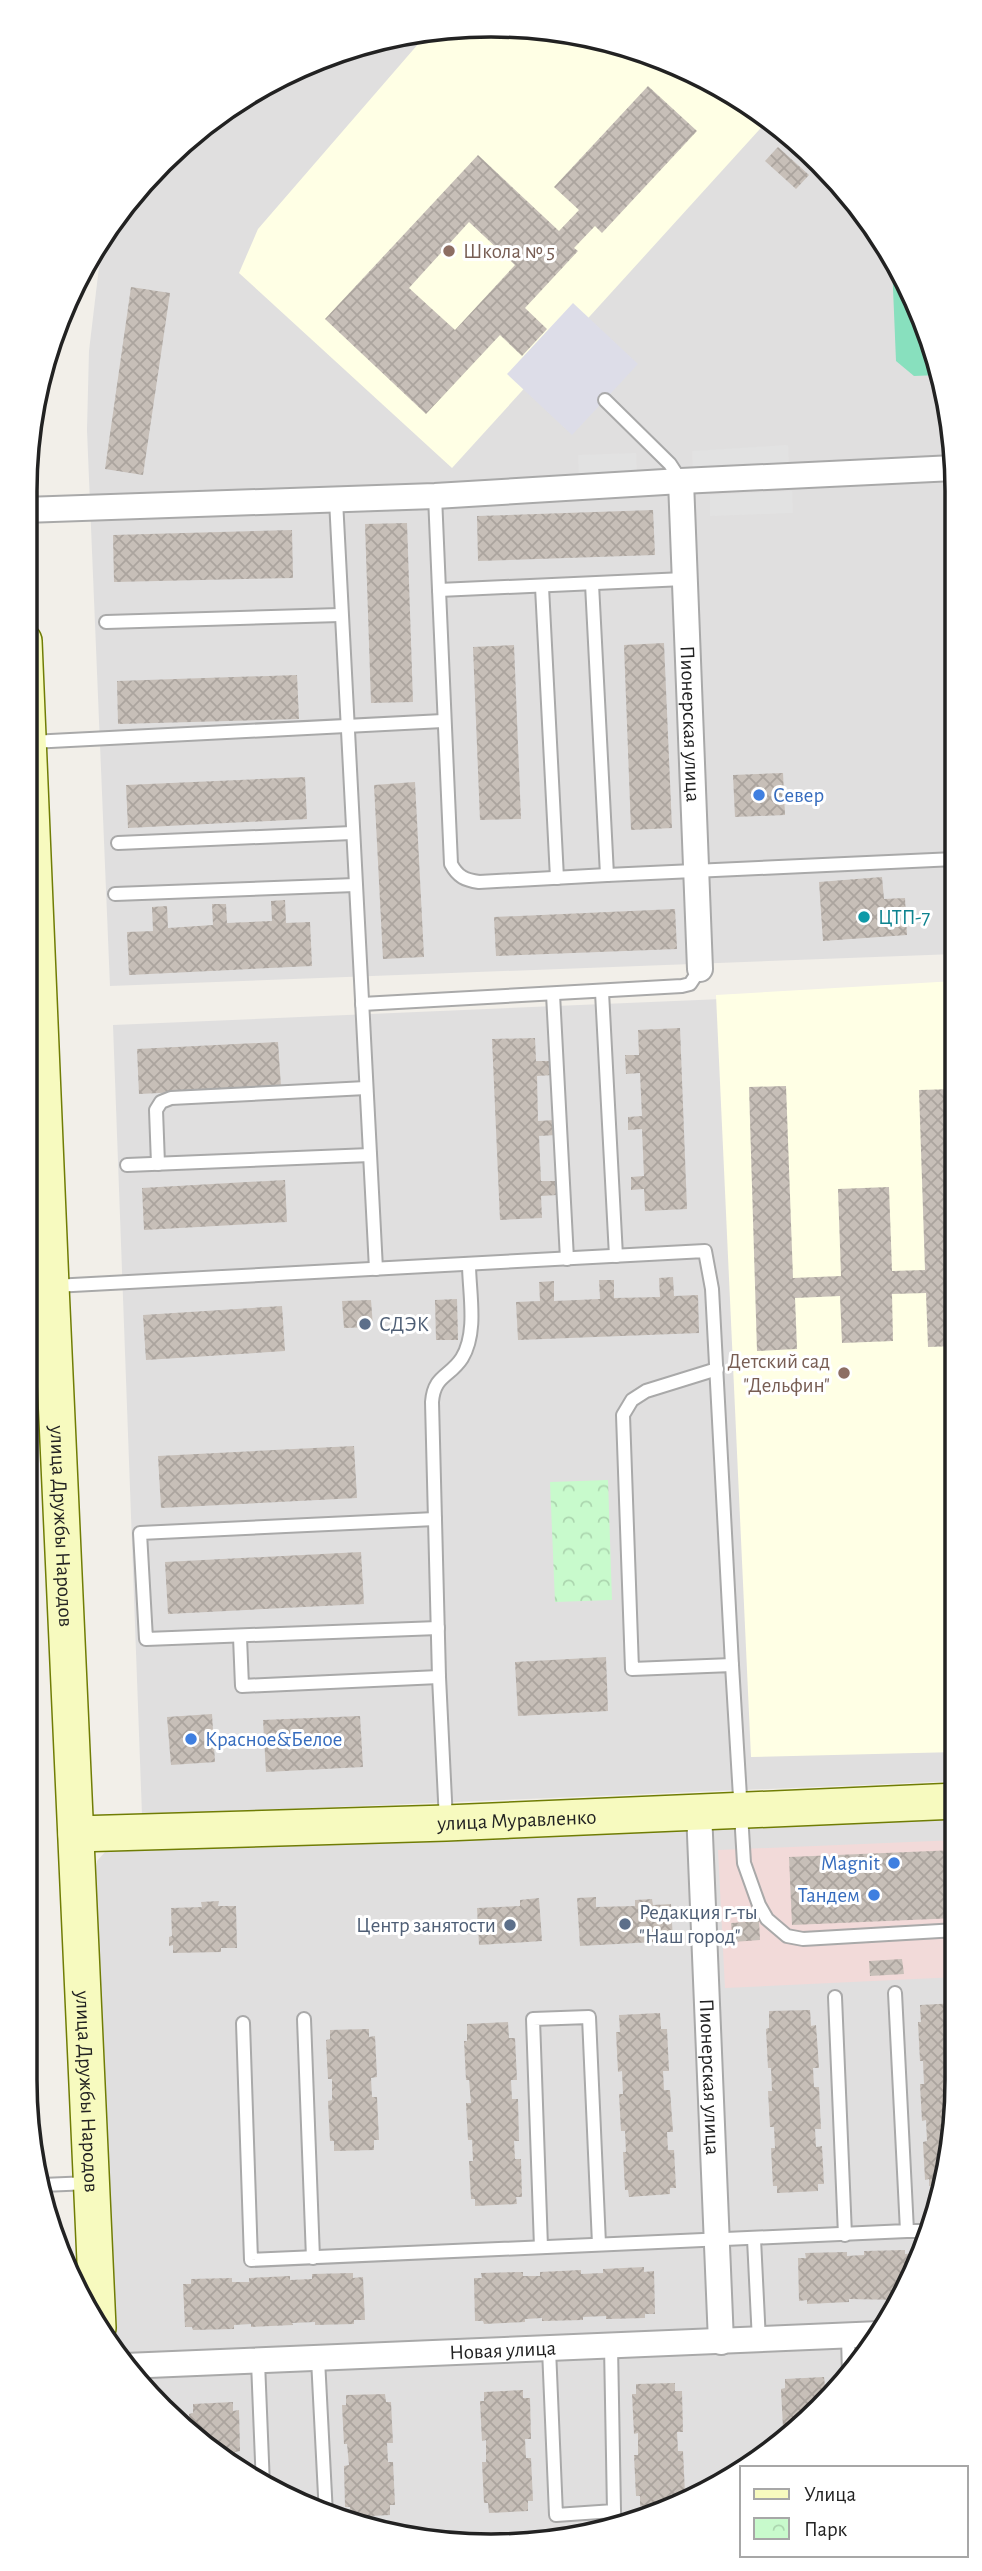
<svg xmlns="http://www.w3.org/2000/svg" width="982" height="2571" viewBox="0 0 982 2571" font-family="'Alegreya Sans',sans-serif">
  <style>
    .residential { fill: #e0dfdf }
    .commercial { fill: #f2dad9 }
    .education { fill: #ffffe5 }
    .park { fill: url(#park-crowns) }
    .pitch { fill: #88e0be }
    .parking { fill: #e2e2e2 }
    .plaza { fill: #dddde8 }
    .building { fill: url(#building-cross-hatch); fill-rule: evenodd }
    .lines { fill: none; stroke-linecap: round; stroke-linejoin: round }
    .lane-casing { stroke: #a9a9a9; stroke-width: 16 }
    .street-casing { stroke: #a9a9a9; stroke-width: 28 }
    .secondary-casing { stroke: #707d05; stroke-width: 38 }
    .lane { stroke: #fff; stroke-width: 12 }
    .street { stroke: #fff; stroke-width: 24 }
    .secondary { stroke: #f7fabf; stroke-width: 35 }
    .education-dot { fill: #8d6e63; stroke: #fff; stroke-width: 2.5 }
    .shop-dot { fill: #3f7fe0; stroke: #fff; stroke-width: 2.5 }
    .culture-dot { fill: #0f9aa8; stroke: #fff; stroke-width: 2.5 }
    .service-dot { fill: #5c6f8a; stroke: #fff; stroke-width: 2.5 }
    .labels { text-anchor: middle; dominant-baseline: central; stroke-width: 6; stroke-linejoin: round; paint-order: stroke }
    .education-label { font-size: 21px; fill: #785e54; stroke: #fff; text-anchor: start }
    .street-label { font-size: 21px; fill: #222; stroke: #fff }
    .shop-label { font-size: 21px; fill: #366cbe; stroke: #fff; text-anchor: start }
    .culture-label { font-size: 21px; fill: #0d838f; stroke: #fff; text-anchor: start }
    .service-label { font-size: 21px; fill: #4e5e75; stroke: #fff; text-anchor: start }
    .rim { fill: none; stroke: #222; stroke-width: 3.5 }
  </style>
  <defs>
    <pattern id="park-crowns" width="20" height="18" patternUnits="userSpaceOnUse" patternTransform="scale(1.75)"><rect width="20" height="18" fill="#c8facc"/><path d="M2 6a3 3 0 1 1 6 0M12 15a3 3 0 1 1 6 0" fill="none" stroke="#acd6af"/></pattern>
    <pattern id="building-cross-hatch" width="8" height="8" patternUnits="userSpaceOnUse" patternTransform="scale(1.75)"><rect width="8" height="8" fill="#c7bfb8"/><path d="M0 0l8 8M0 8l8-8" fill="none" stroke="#aba49e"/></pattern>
  </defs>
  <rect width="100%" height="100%" fill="#f2efe9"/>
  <!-- residential -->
  <g class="residential">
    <polygon points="522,26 612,41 750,103 842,184 922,312 953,430 955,954 110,986 87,430 89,351 99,267 108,227 121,207 184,140 258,87 341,49 431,28"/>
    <polygon points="955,989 957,1781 142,1815 113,1025"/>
    <polygon points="957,1814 957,2080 941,2201 909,2287 861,2364 750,2468 742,2468 742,2472 670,2511 582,2537 430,2542 341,2522 258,2484 140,2387 116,2354 95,1872 97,1861 105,1852 116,1847"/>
  </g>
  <!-- commercial -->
  <polygon class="commercial" points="957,1840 957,1977 725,1988 718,1850"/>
  <!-- education -->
  <g class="education">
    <polygon points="522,26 612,41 750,103 769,119 452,468 239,273 258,229 432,28"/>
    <polygon points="955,981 957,1752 751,1757 716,995"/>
  </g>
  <!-- park -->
  <polygon class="park" points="608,1480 612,1600 555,1602 550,1482"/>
  <!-- pitch -->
  <polygon class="pitch" points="892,264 922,312 939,375 914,376 896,361"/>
  <!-- parking -->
  <g class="parking">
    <polygon points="788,445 789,467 693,472 692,451"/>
    <polygon points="636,453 637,474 579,476 578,455"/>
    <polygon points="792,491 793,513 710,516 710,495"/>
  </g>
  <!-- plaza -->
  <polygon class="plaza" points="573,303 638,364 572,435 507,374"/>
  <!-- building -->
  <g class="building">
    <path d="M648 86 697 131 602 233 595 226 574 248 578 251 525 308 547 329 522 356 500 335 426 414 325 319 478 155 559 231 579 210 554 187ZM469 222 515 265 455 330 409 288Z"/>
    <polygon points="778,147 809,175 796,189 765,161"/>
    <polygon points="131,287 170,293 143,475 105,469"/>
    <polygon points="653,510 655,555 478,561 477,516"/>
    <polygon points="407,523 413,702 371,703 365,524"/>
    <polygon points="292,530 293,578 114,582 113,535"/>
    <polygon points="664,643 672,828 631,830 624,645"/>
    <polygon points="514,645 521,819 480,820 473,647"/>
    <polygon points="297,675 299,719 118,724 117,681"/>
    <polygon points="783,773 785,815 735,817 733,775"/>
    <polygon points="305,777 307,819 128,828 126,785"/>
    <polygon points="415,782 424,957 383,959 374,785"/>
    <polygon points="882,877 884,899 905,898 907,935 823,941 819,882"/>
    <polygon points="946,890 955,890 955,924 947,924"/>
    <polygon points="285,900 286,923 310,922 312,966 129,975 127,932 153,931 152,907 167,906 168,928 213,925 212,904 226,904 227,923 272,921 271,901"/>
    <polygon points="675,909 677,949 496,956 494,917"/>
    <polygon points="680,1028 687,1209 645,1211 644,1189 631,1190 631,1177 644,1176 642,1129 628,1130 628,1117 642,1116 640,1073 626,1074 625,1055 639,1055 638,1030"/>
    <polygon points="535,1038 536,1061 552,1061 553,1075 537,1076 538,1121 555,1120 556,1135 539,1136 541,1181 557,1181 557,1195 541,1196 542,1218 500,1220 492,1039"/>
    <polygon points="278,1042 281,1087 139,1094 137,1049"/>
    <polygon points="786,1086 793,1278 841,1276 838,1189 889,1187 892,1271 925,1270 919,1090 955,1089 956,1346 928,1347 926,1293 892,1294 893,1341 842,1343 840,1296 795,1298 797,1349 757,1351 749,1087"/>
    <polygon points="285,1180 287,1222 144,1230 142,1188"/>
    <polygon points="673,1277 674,1296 698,1295 699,1333 518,1340 516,1302 540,1301 539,1282 554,1281 554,1301 600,1299 599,1280 614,1280 614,1298 660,1297 659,1278"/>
    <polygon points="457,1299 458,1340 436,1340 435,1300"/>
    <polygon points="371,1300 373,1327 344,1328 342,1301"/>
    <polygon points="282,1306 285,1351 146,1360 143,1315"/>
    <polygon points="354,1446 357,1498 161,1508 158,1456"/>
    <polygon points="361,1552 364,1604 168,1614 165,1562"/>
    <polygon points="606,1657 608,1711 518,1716 515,1662"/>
    <polygon points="212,1714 215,1762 171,1765 167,1717"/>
    <polygon points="360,1716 363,1767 266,1772 263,1720"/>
    <polygon points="956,1850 957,1918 792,1925 789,1857"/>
    <polygon points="596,1897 596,1907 635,1906 635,1900 652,1899 653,1905 671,1904 673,1941 580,1946 577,1898"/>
    <polygon points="539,1898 542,1941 479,1945 477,1908 520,1906 520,1900"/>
    <polygon points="219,1901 218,1906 236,1906 237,1948 221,1948 221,1952 173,1953 173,1945 169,1946 169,1937 172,1936 171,1908 202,1907 201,1902"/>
    <polygon points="759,1921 760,1940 733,1942 731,1923"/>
    <polygon points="902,1959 904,1974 870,1976 869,1961"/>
    <polygon points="957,2003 958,2080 944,2186 929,2186 929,2179 925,2180 923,2142 927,2141 926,2120 922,2121 920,2084 924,2084 923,2061 920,2061 918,2022 921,2022 920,2005"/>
    <polygon points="810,2010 811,2026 816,2025 819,2068 813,2068 814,2087 819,2087 821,2129 815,2129 816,2147 822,2146 824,2184 818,2184 818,2191 777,2193 777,2186 773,2186 771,2148 775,2148 774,2127 770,2127 768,2091 772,2091 771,2068 768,2068 766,2029 769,2028 769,2011"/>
    <polygon points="660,2013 661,2029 667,2029 669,2071 663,2071 664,2090 670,2090 673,2132 667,2132 668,2150 674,2150 676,2188 670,2188 670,2194 629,2197 628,2190 625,2190 623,2152 626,2152 625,2131 621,2131 619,2094 623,2094 622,2071 618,2072 616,2032 620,2032 619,2015"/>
    <polygon points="508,2022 509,2038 515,2038 517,2080 511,2080 512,2099 518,2099 519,2141 514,2141 515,2159 521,2159 522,2197 516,2197 517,2204 475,2206 475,2199 471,2199 469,2161 473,2161 472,2140 468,2140 466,2103 471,2103 469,2080 466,2080 464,2041 467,2041 467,2024"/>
    <polygon points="369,2029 369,2037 375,2036 377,2077 371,2078 372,2097 377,2097 379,2140 374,2140 374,2150 334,2151 334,2141 330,2141 328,2101 332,2100 332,2079 328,2079 326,2040 330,2039 330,2030"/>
    <polygon points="905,2250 905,2254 922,2253 909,2287 901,2300 849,2299 849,2302 807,2304 807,2300 799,2301 798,2258 806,2258 805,2253 847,2252 847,2256 864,2255 864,2251"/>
    <polygon points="644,2267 644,2272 654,2271 655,2314 645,2314 645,2318 606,2319 606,2316 583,2317 583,2320 542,2321 542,2318 525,2319 525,2322 484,2324 483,2321 475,2321 474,2278 482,2278 481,2273 523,2272 523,2276 540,2276 540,2272 581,2270 581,2274 603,2273 603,2269"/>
    <polygon points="353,2273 353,2278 363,2277 365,2320 354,2320 354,2324 315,2325 315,2322 292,2323 293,2325 251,2327 251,2324 234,2325 234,2329 193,2330 192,2327 185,2327 183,2284 191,2284 191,2279 232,2278 232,2282 249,2282 249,2278 290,2276 290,2280 312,2279 312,2274"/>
    <polygon points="824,2377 825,2386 831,2386 831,2392 787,2433 787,2428 783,2428 781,2389 785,2388 785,2379"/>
    <polygon points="675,2383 675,2391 682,2391 683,2432 677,2432 678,2451 683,2451 685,2494 680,2494 680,2504 640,2506 640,2496 636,2496 634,2455 638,2455 638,2433 634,2434 632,2394 636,2394 636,2384"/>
    <polygon points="523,2390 523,2398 530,2398 531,2439 525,2439 526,2458 531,2458 533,2501 528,2501 528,2511 489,2513 488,2503 484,2503 482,2462 486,2462 486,2440 482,2441 480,2401 484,2401 484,2392"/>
    <polygon points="385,2394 386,2402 391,2402 393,2443 387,2443 388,2462 393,2462 395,2505 390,2505 390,2515 350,2517 350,2507 345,2507 344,2466 349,2465 347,2444 344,2444 342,2405 346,2405 346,2395"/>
    <polygon points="233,2402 233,2411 239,2410 240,2451 235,2452 235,2465 190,2428 189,2414 193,2413 193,2404"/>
  </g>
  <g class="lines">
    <!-- lane casing -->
    <g class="lane-casing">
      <g id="lane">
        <polyline points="605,400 670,464 681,481"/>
        <polyline points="435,496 439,590 684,579"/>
        <polyline points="336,500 376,1269"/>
        <polyline points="592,584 607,875 955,859"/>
        <polyline points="542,587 557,878"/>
        <path d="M439 590 451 864C458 877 465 880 479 882L607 875"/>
        <polyline points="106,622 340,615"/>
        <polyline points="31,742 443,721"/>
        <polyline points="118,843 352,833"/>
        <polyline points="115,894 355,885"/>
        <polyline points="602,992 616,1256"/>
        <polyline points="553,994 567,1259"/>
        <polyline points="362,1004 682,986 690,984 700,969"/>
        <polyline points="158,1164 156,1110 161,1102 171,1098 366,1088"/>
        <polyline points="127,1165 370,1155"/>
        <polyline points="54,1286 705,1251 712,1289 732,1665"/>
        <polyline points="717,1369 646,1391 632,1400 623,1415 632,1669 732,1665 744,1863 759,1905 767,1919 787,1936 803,1939 957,1930"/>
        <polyline points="24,1382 52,1380"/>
        <polyline points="435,1519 140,1533 146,1639 438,1628"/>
        <polyline points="240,1637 242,1686 439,1677"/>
        <path d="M446 1821 439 1677 432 1402C434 1375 450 1377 462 1358 478 1332 469 1292 469 1264"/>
        <polyline points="835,1997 845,2235"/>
        <polyline points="304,2019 313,2258"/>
        <polyline points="243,2023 251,2260 907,2231 895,1993"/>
        <polyline points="42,2185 90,2183"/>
        <polyline points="907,2231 930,2231"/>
        <polyline points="754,2239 759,2341"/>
        <polyline points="541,2247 533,2019 589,2017 599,2244"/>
        <polyline points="848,2337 849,2375"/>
        <polyline points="549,2349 556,2515 614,2511 611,2346"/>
        <polyline points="318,2359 326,2515"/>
        <polyline points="258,2362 263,2486"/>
        <polyline points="614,2511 615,2527"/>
      </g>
    </g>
    <!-- street casing -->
    <g class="street-casing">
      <g id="street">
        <path id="s1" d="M681 481 700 969"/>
        <polyline points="24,510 435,496 681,481 954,468"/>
        <path id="s2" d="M699 1811 721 2342"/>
        <path id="s3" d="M125 2366 880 2334"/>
      </g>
    </g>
    <!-- secondary casing -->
    <g class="secondary-casing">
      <g id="secondary">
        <path id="s4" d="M24 641 51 1286 98 2328"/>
        <path id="s5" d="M76 1834 446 1823 957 1801"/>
      </g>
    </g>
    <!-- lane -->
    <use href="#lane" class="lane"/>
    <!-- street -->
    <use href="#street" class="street"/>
    <!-- secondary -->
    <use href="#secondary" class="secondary"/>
  </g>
  <!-- markers -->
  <g class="education-dot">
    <circle cx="449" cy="251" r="7"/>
    <circle cx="844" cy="1373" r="7"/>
  </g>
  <g class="shop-dot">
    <circle cx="759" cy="795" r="7"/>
    <circle cx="191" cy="1739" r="7"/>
    <circle cx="894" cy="1863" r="7"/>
    <circle cx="874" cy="1895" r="7"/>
  </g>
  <circle class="culture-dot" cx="864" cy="917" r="7"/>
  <g class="service-dot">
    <circle cx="365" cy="1324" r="7"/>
    <circle cx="625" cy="1924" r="7"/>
    <circle cx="510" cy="1925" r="7"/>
  </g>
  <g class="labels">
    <!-- education labels -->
    <g class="education-label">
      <text x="463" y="251">Школа № 5</text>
      <text x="830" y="1361" text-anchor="end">Детский сад<tspan x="830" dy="24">"Дельфин"</tspan></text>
    </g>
    <!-- street labels -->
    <g class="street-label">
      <text stroke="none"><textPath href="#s1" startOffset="243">Пионерская улица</textPath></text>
      <text stroke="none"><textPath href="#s4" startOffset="886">улица Дружбы Народов</textPath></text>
      <text stroke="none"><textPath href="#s5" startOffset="441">улица Муравленко</textPath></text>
      <text stroke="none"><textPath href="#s2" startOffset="266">Пионерская улица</textPath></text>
      <text stroke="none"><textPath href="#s4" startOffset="1452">улица Дружбы Народов</textPath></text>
      <text stroke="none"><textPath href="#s3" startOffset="378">Новая улица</textPath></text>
    </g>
    <!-- shop labels -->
    <g class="shop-label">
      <text x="773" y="795">Север</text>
      <text x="205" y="1739">Красное&amp;Белое</text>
      <text x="880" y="1863" text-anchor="end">Magnit</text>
      <text x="860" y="1895" text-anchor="end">Тандем</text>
    </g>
    <!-- culture labels -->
    <g class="culture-label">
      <text x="878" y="917">ЦТП-7</text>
    </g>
    <!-- service labels -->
    <g class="service-label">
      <text x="379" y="1324">СДЭК</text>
      <text x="639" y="1912">Редакция г-ты<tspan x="639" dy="24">"Наш город"</tspan></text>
      <text x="496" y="1925" text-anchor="end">Центр занятости</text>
    </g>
  </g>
  <!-- crop -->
  <path d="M0 0H982V2571H0ZM491 37H491A454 454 0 0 1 945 491V2080A454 454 0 0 1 491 2534H491A454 454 0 0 1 37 2080V491A454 454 0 0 1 491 37Z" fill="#fff" fill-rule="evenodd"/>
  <path class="rim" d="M491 37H491A454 454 0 0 1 945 491V2080A454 454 0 0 1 491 2534H491A454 454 0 0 1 37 2080V491A454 454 0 0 1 491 37Z"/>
  <!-- legend -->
  <rect x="740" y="2466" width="228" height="91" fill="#ffffff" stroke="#a7a7a7" stroke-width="2"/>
  <rect x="754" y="2489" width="35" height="10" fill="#f7fabf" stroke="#a7a7a7" stroke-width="2"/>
  <text x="804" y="2501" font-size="21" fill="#222222">Улица</text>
  <rect x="754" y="2518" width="35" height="21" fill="url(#park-crowns)" stroke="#a7a7a7" stroke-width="2"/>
  <text x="804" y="2536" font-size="21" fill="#222222">Парк</text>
</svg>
